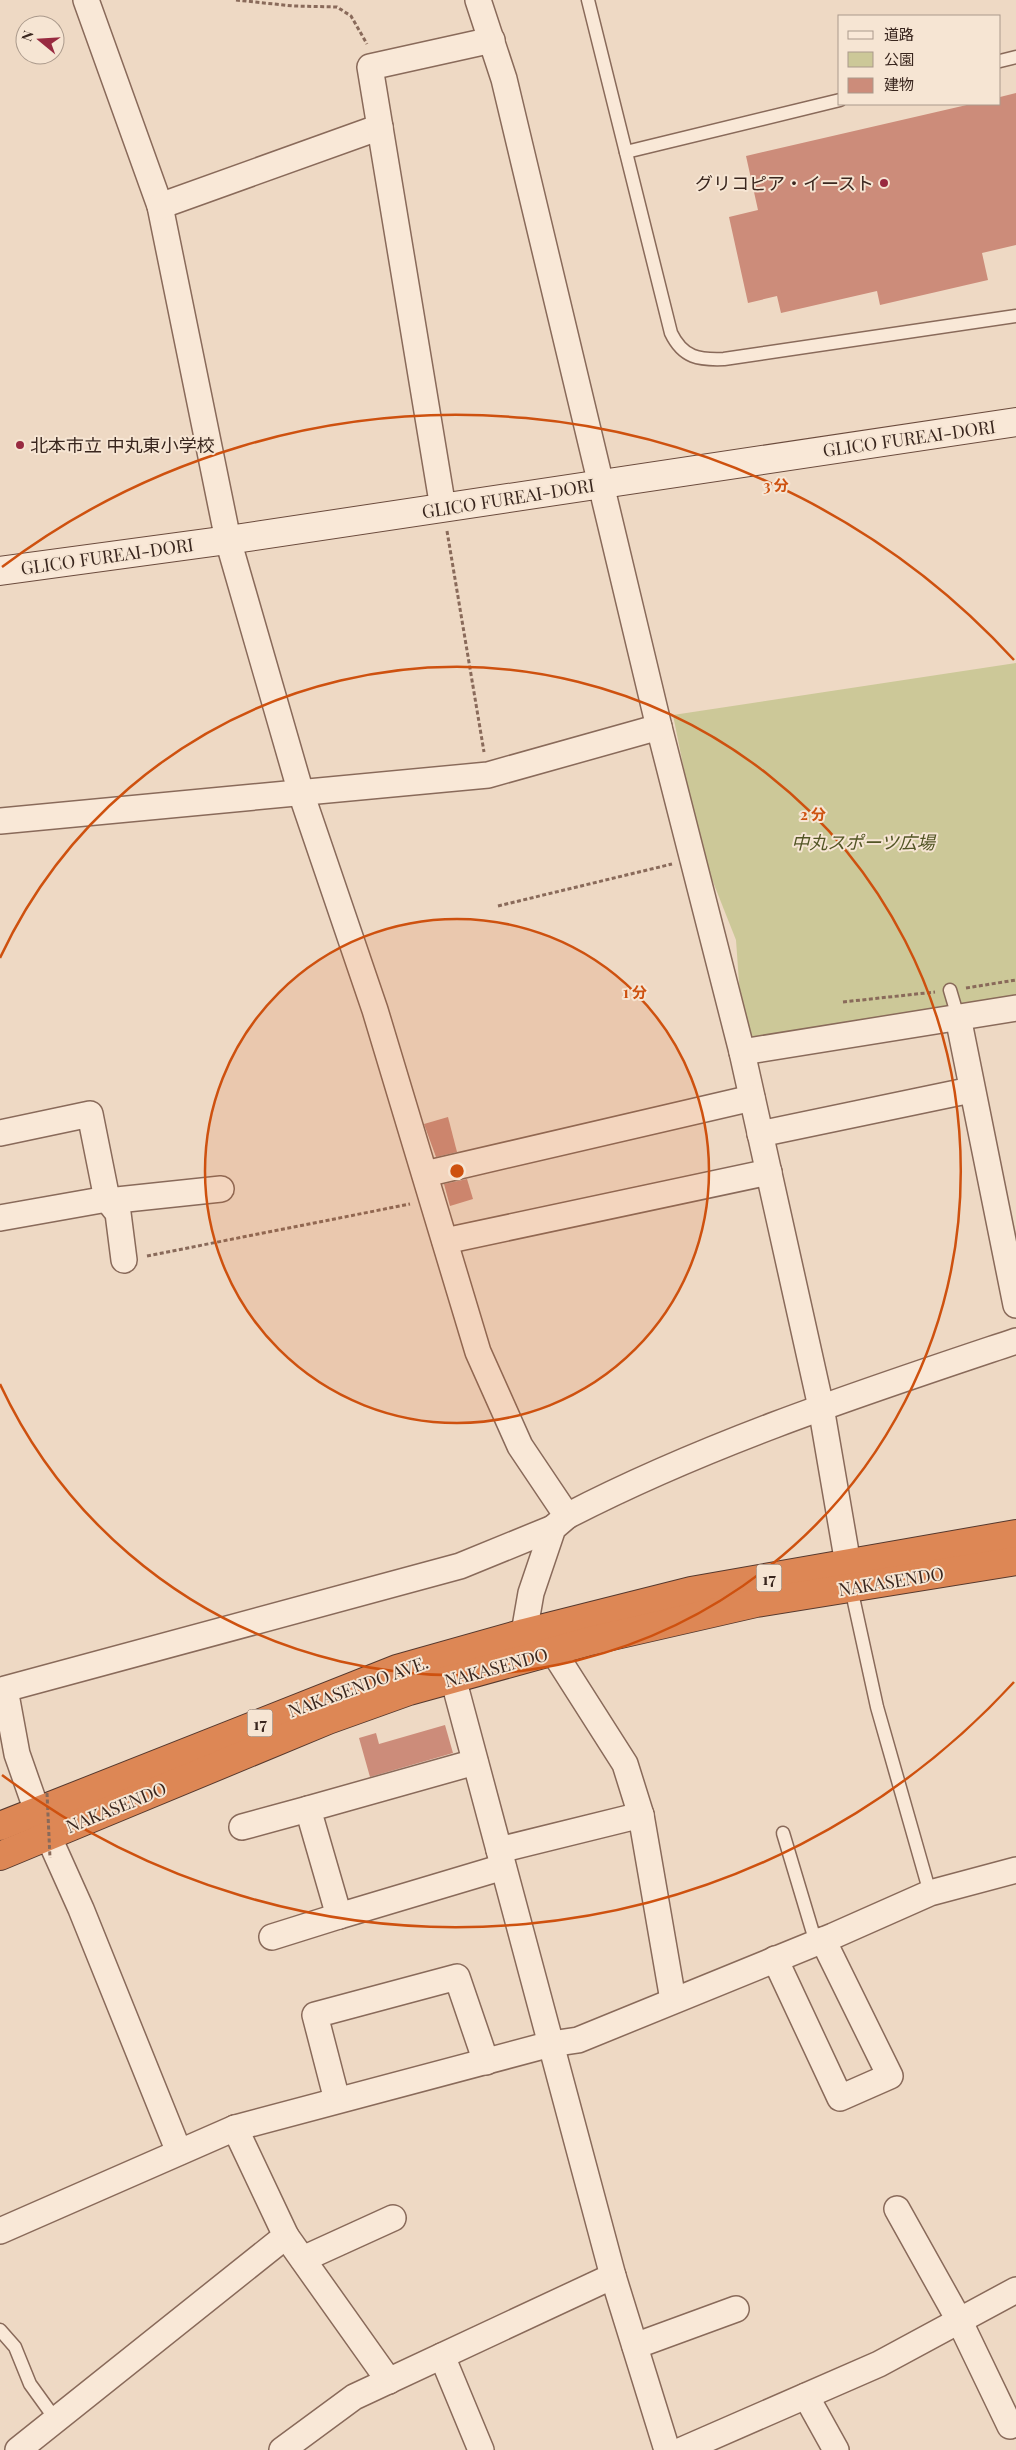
<svg xmlns="http://www.w3.org/2000/svg" width="1016" height="2450" viewBox="0 0 1016 2450" font-family="'Playfair Display','Noto Sans JP',serif">
  <style>
    .green { fill: #ccc898 }
    .building { fill: #cc8c7a }
    .lines { fill: none; stroke-linecap: round; stroke-linejoin: round }
    .lane-casing { stroke: #896a5a; stroke-width: 15 }
    .street-casing { stroke: #896a5a; stroke-width: 28 }
    .secondary-casing { stroke: #6b4b3d; stroke-width: 30 }
    .highway-casing { stroke: #56392e; stroke-width: 30 }
    .path { stroke: #896a5a; stroke-width: 3; stroke-dasharray: 4 2.5; stroke-linecap: butt }
    .lane { stroke: #f9e8d7; stroke-width: 12 }
    .street { stroke: #f9e8d7; stroke-width: 25 }
    .secondary { stroke: #f9e8d7; stroke-width: 28 }
    .highway { stroke: #dd8755; stroke-width: 28 }
    .path-bridge { stroke: #896a5a; stroke-width: 3; stroke-dasharray: 4 2.5; stroke-linecap: butt }
    .ring { fill: none; stroke: #ce510f; stroke-width: 2.5 }
    .poi-dot { fill: #982a40; stroke: #f6e5d3; stroke-width: 2 }
    .labels { text-anchor: middle; dominant-baseline: central; stroke-width: 4; stroke-linejoin: round; paint-order: stroke }
    .shield { fill: #f6e5d3; stroke: #725f54; stroke-width: 1 }
    .shield-label { font-size: 16px; font-weight: bold; fill: #39261e }
    .poi-label { font-size: 18px; fill: #39261e; stroke: #f6e5d3; text-anchor: end }
    .street-label { font-size: 18px; fill: #39261e; stroke: #f6e5d3 }
    .park-label { font-size: 18px; font-style: italic; fill: #525525; stroke: #f6e5d3 }
    .centre { fill: #ce510f; stroke: #f6e5d3; stroke-width: 2.5 }
    .ring-label { font-size: 15px; text-anchor: middle; font-weight: bold; fill: #ce510f; stroke: #f6e5d3; stroke-width: 4; stroke-linejoin: round; paint-order: stroke }
  </style>
  <rect width="100%" height="100%" fill="#eed9c4"/>
  <!-- green -->
  <polygon class="green" points="1016,663 1016,1002 854,1026 743,1038 736,940 700,849 673,715"/>
  <!-- building -->
  <g class="building">
    <polygon points="1016,93 1016,245 982,253 988,280 880,305 877,291 781,313 777,296 748,303 729,217 758,210 746,156 971,104 1000,104 1000,97"/>
    <polygon points="448,1117 457,1152 436,1157 424,1124"/>
    <polygon points="467,1179 473,1199 450,1206 444,1184"/>
    <polygon points="445,1725 453,1753 370,1777 359,1738 376,1733 379,1744"/>
  </g>
  <g class="lines">
    <!-- lane casing -->
    <g class="lane-casing">
      <g id="lane">
        <path d="M588 0 671 333C683 358 699 360 724 359L1016 316"/>
        <polyline points="1000,61 1016,57"/>
        <polyline points="626,152 840,100"/>
        <polyline points="950,990 958,1017"/>
        <polyline points="851,1588 877,1707 930,1893"/>
        <polyline points="783,1833 816,1943"/>
        <polyline points="0,2330 15,2347 30,2384 56,2420"/>
      </g>
    </g>
    <!-- street casing -->
    <g class="street-casing">
      <g id="street">
        <polyline points="86,0 160,206 228,540 301,793 375,1010 478,1352 520,1446 567,1516 553,1528 531,1593 524,1633"/>
        <polyline points="478,0 504,79 659,727 742,1052 821,1407 848,1564"/>
        <polyline points="160,206 380,127"/>
        <polyline points="443,508 370,67 492,40"/>
        <polyline points="0,821 488,775 659,727"/>
        <polyline points="958,1017 1016,1305"/>
        <polyline points="742,1052 1016,1008"/>
        <polyline points="0,1133 90,1114 107,1199 118,1213 124,1260"/>
        <polyline points="760,1134 971,1090"/>
        <polyline points="425,1174 752,1098"/>
        <polyline points="0,1218 107,1199 117,1200 221,1189"/>
        <polyline points="445,1241 769,1172"/>
        <path d="M567 1516C710 1442 864 1392 1016 1341"/>
        <polyline points="553,1651 625,1764 641,1815 673,2000"/>
        <polyline points="475,1762 308,1809 339,1916 503,1867"/>
        <polyline points="242,1827 308,1809"/>
        <polyline points="499,1850 641,1815"/>
        <polyline points="272,1937 339,1916"/>
        <polyline points="775,1959 840,2098 890,2076 823,1940"/>
        <polyline points="337,2100 315,2015 457,1977 486,2062"/>
        <polyline points="179,2152 81,1909 37,1811 17,1754 5,1689 460,1566 553,1528"/>
        <polyline points="897,2209 959,2320 1010,2426"/>
        <polyline points="0,2231 235,2128 551,2044 578,2040 833,1936 930,1893 1016,1870"/>
        <polyline points="286,2236 389,2381"/>
        <polyline points="303,2259 393,2218"/>
        <polyline points="613,2276 667,2450"/>
        <polyline points="635,2346 736,2309"/>
        <polyline points="442,2356 481,2450"/>
        <polyline points="806,2396 836,2450"/>
        <polyline points="18,2450 286,2236 235,2128"/>
        <polyline points="282,2450 354,2397 613,2276 453,1678"/>
        <polyline points="682,2450 879,2364 1016,2290"/>
      </g>
    </g>
    <!-- secondary casing -->
    <g class="secondary-casing">
      <polyline id="secondary" points="0,571 228,540 1016,422"/>
    </g>
    <!-- highway casing -->
    <g class="highway-casing">
      <g id="highway">
        <polyline points="0,1826 397,1669 524,1633 691,1591 1016,1534"/>
        <polyline points="0,1856 328,1720 409,1691 590,1641 756,1603 1016,1561"/>
      </g>
    </g>
    <!-- path -->
    <g class="path">
      <polyline points="236,0 293,6 337,7 351,16 367,44"/>
      <polyline points="447,531 484,752"/>
      <polyline points="498,906 672,864"/>
      <polyline points="966,988 1016,980"/>
      <polyline points="843,1002 935,992"/>
      <polyline points="147,1256 410,1204"/>
    </g>
    <!-- lane -->
    <use href="#lane" class="lane"/>
    <!-- street -->
    <use href="#street" class="street"/>
    <!-- secondary -->
    <use href="#secondary" class="secondary"/>
    <!-- highway -->
    <use href="#highway" class="highway"/>
    <!-- path-bridge -->
    <polyline class="path-bridge" points="47,1793 50,1858"/>
  </g>
  <!-- distance rings -->
  <circle cx="457" cy="1171" r="252" fill="#ce510f" fill-opacity=".12"/>
  <g class="ring">
    <circle cx="457" cy="1171" r="252"/>
    <path d="M0 958A504 504 0 1 1 0 1384"/>
    <path d="M1014 1682A756 756 0 0 1 2 1775M2 567A756 756 0 0 1 1014 660"/>
  </g>
  <!-- markers -->
  <g class="poi-dot">
    <circle cx="884" cy="183" r="5"/>
    <circle cx="20" cy="445" r="5"/>
  </g>
  <g class="labels">
    <!-- shield labels -->
    <g class="shield">
      <rect x="756.5" y="1564.5" width="25" height="27" rx="4"/>
      <rect x="247.5" y="1709.5" width="25" height="27" rx="4"/>
    </g>
    <g class="shield-label">
      <text x="769" y="1578">17</text>
      <text x="260" y="1723">17</text>
    </g>
    <!-- poi labels -->
    <g class="poi-label">
      <text x="874" y="183">グリコピア・イースト</text>
      <text x="30" y="445" text-anchor="start">北本市立 中丸東小学校</text>
    </g>
    <!-- street labels -->
    <g class="street-label">
      <text transform="translate(909 438) rotate(-8)">GLICO FUREAI-DORI</text>
      <text transform="translate(508 498) rotate(-9)">GLICO FUREAI-DORI</text>
      <text transform="translate(107 556) rotate(-8)">GLICO FUREAI-DORI</text>
      <text transform="translate(891 1581) rotate(-9)">NAKASENDO</text>
      <text transform="translate(496 1667) rotate(-15)">NAKASENDO</text>
      <text transform="translate(358 1686) rotate(-20)">NAKASENDO AVE.</text>
      <text transform="translate(116 1807) rotate(-22)">NAKASENDO</text>
    </g>
    <!-- park labels -->
    <g class="park-label">
      <text x="863" y="842">中丸スポーツ広場</text>
    </g>
  </g>
  <circle cx="457" cy="1171" r="8" class="centre"/>
  <g class="ring-label">
    <text x="776" y="491">3 分</text>
    <text x="813" y="820">2 分</text>
    <text x="635" y="998">1 分</text>
  </g>
  <!-- legend -->
  <rect x="838" y="15" width="162" height="90" fill="#f6e5d3" stroke="#aa998b"/>
  <rect x="848" y="31" width="25" height="8" fill="#f9e8d7" stroke="#aa998b"/>
  <text x="884" y="40" font-size="15" fill="#39261e">道路</text>
  <rect x="848" y="52" width="25" height="15" fill="#ccc898" stroke="#aa998b"/>
  <text x="884" y="65" font-size="15" fill="#39261e">公園</text>
  <rect x="848" y="78" width="25" height="15" fill="#cc8c7a" stroke="#aa998b"/>
  <text x="884" y="90" font-size="15" fill="#39261e">建物</text>
  <!-- north arrow -->
  <g transform="translate(40 40) rotate(288)"><circle r="24" fill="#f6e5d3" stroke="#aa998b"/>
  <path d="M0-4L9 19L0 12L-9 19Z" fill="#982a40"/>
  <text y="-8" font-size="14" font-weight="bold" text-anchor="middle" fill="#39261e">N</text>
  </g>
</svg>
